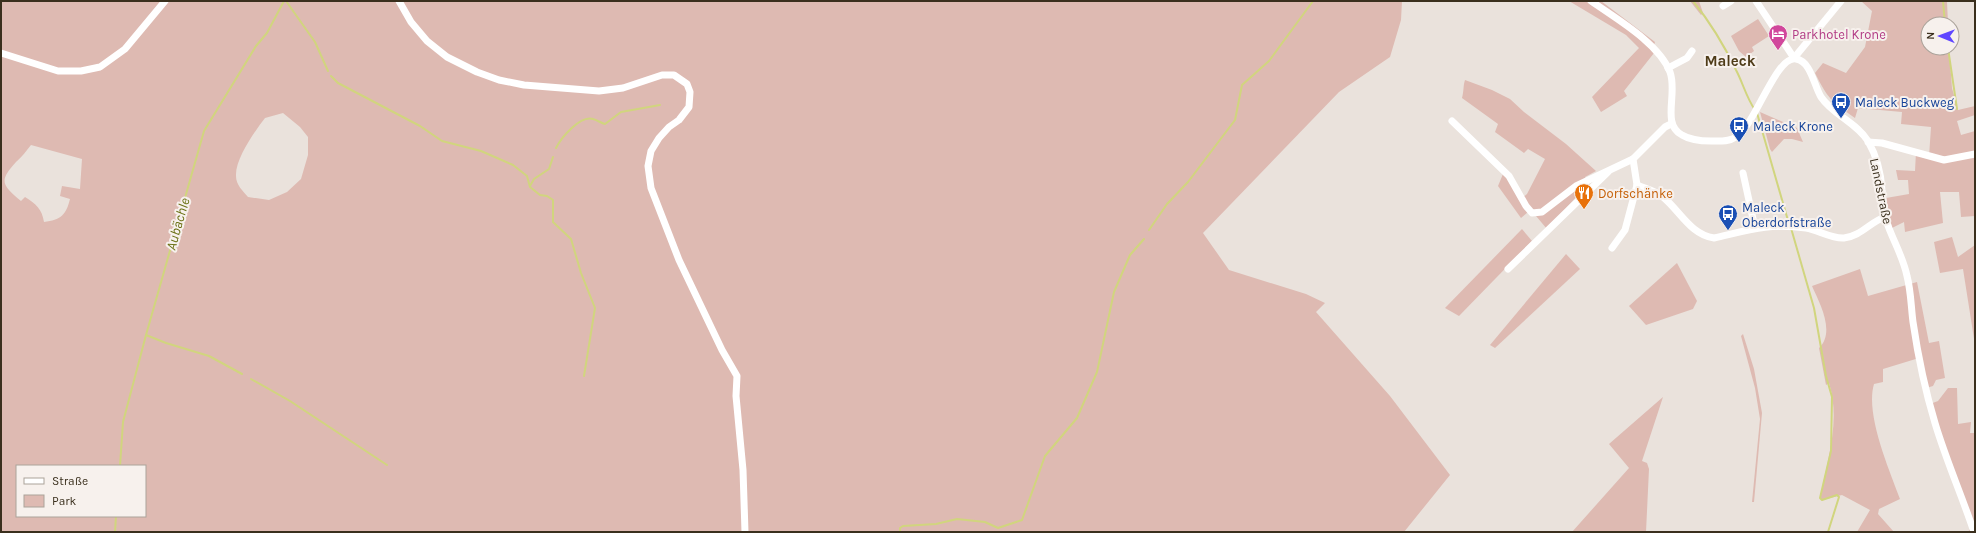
<svg xmlns="http://www.w3.org/2000/svg" width="1976" height="533" viewBox="0 0 1976 533" font-family="Karla,sans-serif">
  <style>
    .green { fill: #debab2; fill-rule: evenodd }
    .lines { fill: none; stroke-linecap: round; stroke-linejoin: round }
    .stream { stroke: #d1d57e; stroke-width: 2 }
    .minor { stroke: #fff; stroke-width: 7 }
    .labels { text-anchor: middle; dominant-baseline: central; stroke-width: 4; stroke-linejoin: round; paint-order: stroke }
    .hotel-label { font-size: 13px; fill: #b23c85; stroke: #f7f1ed; text-anchor: start }
    .transit-label { font-size: 13px; fill: #164399; stroke: #f7f1ed; text-anchor: start }
    .street-label { font-size: 13px; fill: #3a2f1d; stroke: #f7f1ed }
    .food-label { font-size: 13px; fill: #c56008; stroke: #f7f1ed; text-anchor: start }
    .water-label { font-size: 14px; font-style: italic; fill: #6a7013; stroke: #f7f1ed }
    .quarter-label { font-size: 15px; font-weight: bold; fill: #4e3b18; stroke: #f7f1ed }
  </style>
  <rect width="100%" height="100%" fill="#eae2dc"/>
  <!-- green -->
  <g class="green">
    <path d="M1 1H1402L1401 20 1390 57 1339 92 1203 233 1229 270 1306 294 1325 303 1316 312 1390 396 1450 475 1404 532H1ZM283 113 300 127 308 137V155L301 179 287 192 269 200 248 197C243 191 236 185 236 176 235 159 255 131 265 118ZM31 145 82 159 80 189 62 186 60 196 70 199C66 215 61 220 44 222 42 209 36 204 25 197L21 201C0 184 0 180 16 162 22 157 26 151 31 145ZM17 466H145V516H17Z"/>
    <polygon points="1569,1 1601,1 1655,42 1652,51 1654,53 1624,91 1627,96 1601,112 1592,97 1639,48 1626,35"/>
    <polygon points="1690,1 1699,1 1703,13 1701,15"/>
    <path d="M1861 1H1947L1948 24H1928V48H1949L1952 88 1958 110 1975 106V115L1957 121 1961 135 1975 131V216L1961 217 1959 192H1940L1943 223 1905 232 1904 222 1892 228 1886 198 1909 194 1908 180H1898L1896 170 1915 171 1916 152 1929 157 1931 127 1901 124 1902 112 1858 108 1855 118C1831 101 1828 99 1815 73L1823 63 1846 73 1865 47 1872 11Z"/>
    <polygon points="1758,19 1769,36 1752,47 1754,51 1746,57 1739,51 1731,36"/>
    <path d="M1465 80 1492 90 1510 99 1524 112 1566 144 1596 171 1585 177 1588 184 1547 229 1536 216 1528 212 1521 218 1498 186 1503 174 1512 184 1520 200 1527 194 1545 159 1528 149 1524 153 1495 132 1498 124 1462 98C1464 91 1463 86 1465 80Z"/>
    <polygon points="1760,112 1797,128 1803,142 1792,139 1784,139 1772,152 1770,149"/>
    <polygon points="1522,229 1532,241 1459,316 1445,308"/>
    <polygon points="1952,237 1958,257 1975,245 1975,345 1963,269 1940,273 1934,242"/>
    <polygon points="1566,254 1580,269 1495,348 1490,345"/>
    <polygon points="1677,263 1697,301 1693,309 1646,325 1629,306"/>
    <path d="M1860 269 1868 296 1917 282 1929 343 1939 341 1945 378 1936 380 1933 386 1926 388 1919 358 1883 369V382L1874 384C1865 414 1889 469 1900 499L1879 509 1878 514 1894 532H1857L1870 510 1842 495 1822 500 1820 498C1827 461 1841 421 1829 383L1826 385 1819 348C1836 332 1819 302 1812 286Z"/>
    <polygon points="1743,334 1754,369 1762,413 1754,502 1752,502 1760,419 1755,388 1741,336"/>
    <polygon points="1948,388 1957,388 1958,424 1971,422 1970,433 1975,433 1975,532 1968,532 1972,526 1930,404 1938,401"/>
    <polygon points="1663,397 1642,461 1647,463 1649,469 1646,532 1572,532 1629,468 1609,444"/>
  </g>
  <g class="lines">
    <!-- stream -->
    <g class="stream">
      <polyline points="286,1 315,42 328,71"/>
      <path d="M1693 1C1710 22 1724 45 1736 70 1743 83 1746 97 1755 110"/>
      <polyline points="1943,1 1945,24"/>
      <polyline points="1948,48 1957,109"/>
      <polyline points="331,76 338,83 420,126 442,141 481,151 513,165 527,176 530,187 540,195 547,196 553,200 553,222 571,239 581,273 595,308 584,376"/>
      <polyline points="1757,113 1789,224"/>
      <path d="M556 148C561 138 580 115 593 119 597 120 601 123 605 124L621 112 660 105"/>
      <polyline points="530,186 534,179 549,169 553,157"/>
      <polyline points="1791,228 1814,308 1826,376 1832,397 1831,451 1820,498 1822,500 1837,495 1839,497 1828,532"/>
      <polyline points="1149,230 1167,204 1188,182 1235,120 1242,85 1269,61 1313,1"/>
      <polyline points="146,335 166,343 209,356 242,374"/>
      <polyline points="251,379 290,401 387,465"/>
      <polyline points="120,466 123,422 146,335 204,131 256,46 267,33 284,1"/>
      <polyline points="115,532 116,516"/>
      <polyline points="900,532 900,528 903,526 936,524 957,519 985,522 998,528 1022,520 1045,456 1077,418 1097,372 1114,292 1130,255 1144,239"/>
    </g>
    <!-- minor -->
    <g class="minor">
      <polyline points="399,1 411,22 427,41 447,57 477,72 499,80 524,85 599,91 623,88 662,75 674,75 687,84 690,92 689,107 679,120 669,127 659,138 651,151 648,166 651,188 679,260 722,350 737,376 736,396 743,470 745,532"/>
      <path d="M1591 1C1615 18 1659 43 1670 72 1678 94 1661 124 1682 135 1690 140 1701 141 1711 141 1719 141 1729 142 1736 137 1755 126 1776 55 1796 59 1811 61 1814 86 1821 97 1833 115 1856 122 1868 141 1876 155 1881 174 1882 190 1883 200 1883 210 1886 220 1892 239 1903 256 1907 276 1911 291 1911 307 1913 322 1918 356 1925 390 1935 423 1946 460 1962 496 1974 532"/>
      <polyline points="1756,1 1794,58"/>
      <polyline points="1723,6 1731,1"/>
      <polyline points="1,53 58,71 81,71 100,67 125,49 165,1"/>
      <polyline points="1794,58 1841,1"/>
      <polyline points="1668,68 1687,58 1692,51"/>
      <polyline points="1452,121 1509,176 1526,206 1532,213 1542,212 1576,186 1633,159"/>
      <path d="M1671 124 1665 127 1633 159 1637 185C1646 189 1656 191 1663 197 1680 211 1691 235 1714 238 1749 230 1768 223 1806 228 1818 230 1832 239 1844 238 1861 236 1870 222 1885 217"/>
      <polyline points="1868,142 1882,143 1944,160 1975,154"/>
      <polyline points="1743,173 1755,228"/>
      <polyline points="1612,248 1625,230 1637,185"/>
      <polyline points="1508,269 1608,172"/>
    </g>
  </g>
  <!-- icons -->
  <defs>
    <g id="hotel-pin" transform="scale(1)"><path d="M0 17L-7.5 6A9.5 9.5 0 1 1 7.5 6Z" fill="#d1479c" stroke="#f7f1ed"/><path d="M-6-4.5h1.5V1H6V5H4.5V3h-9V5H-6ZM-4 0a1.8 1.8 0 1 1 3.6 0ZM.5 0V-2.5h3Q6-2.5 6 0Z" fill="#fff"/></g>
    <g id="bus-pin" transform="scale(1)"><path d="M0 17L-7.5 6A9.5 9.5 0 1 1 7.5 6Z" fill="#1a4fb4" stroke="#f7f1ed"/><path d="M-5-6H5V4H4V6H2V4H-2V6H-4V4H-5ZM-3.5-4V0h7V-4ZM-3.5 1.2v1.5H-2V1.2ZM2 1.2v1.5H3.5V1.2Z" fill="#fff"/></g>
    <g id="restaurant-pin" transform="scale(1)"><path d="M0 17L-7.5 6A9.5 9.5 0 1 1 7.5 6Z" fill="#e8710a" stroke="#f7f1ed"/><path d="M-5-6h1v4h1v-4h1v4h1v-4h1v5L-1.5 .5V6h-2V.5L-5-1ZM5-6V6H3V1.5H1.5Q1.5-4 5-6Z" fill="#fff"/></g>
  </defs>
  <g fill-rule="evenodd">
    <use href="#hotel-pin" x="1778" y="34"/>
    <use href="#bus-pin" x="1841" y="102"/>
    <use href="#bus-pin" x="1739" y="126"/>
    <use href="#restaurant-pin" x="1584" y="193"/>
    <use href="#bus-pin" x="1728" y="214"/>
  </g>
  <g class="labels">
    <!-- hotel labels -->
    <g class="hotel-label">
      <text x="1792" y="34">Parkhotel Krone</text>
    </g>
    <!-- transit labels -->
    <g class="transit-label">
      <text x="1855" y="102">Maleck Buckweg</text>
      <text x="1753" y="126">Maleck Krone</text>
      <text x="1742" y="207">Maleck<tspan x="1742" dy="15">Oberdorfstraße</tspan></text>
    </g>
    <!-- street labels -->
    <g class="street-label">
      <text transform="translate(1881 191) rotate(78)">Landstraße</text>
    </g>
    <!-- food labels -->
    <g class="food-label">
      <text x="1598" y="193">Dorfschänke</text>
    </g>
    <!-- water labels -->
    <g class="water-label">
      <text transform="translate(178 224) rotate(-74)">Aubächle</text>
    </g>
    <!-- quarter labels -->
    <g class="quarter-label">
      <text x="1730" y="61">Maleck</text>
    </g>
  </g>
  <!-- border -->
  <rect width="1976" height="533" fill="none" stroke="#3a2f1d" stroke-width="4"/>
  <!-- legend -->
  <rect x="16" y="465" width="130" height="52" fill="#f7f1ed" stroke="#aba39a"/>
  <rect x="24" y="478" width="20" height="6" fill="#ffffff" stroke="#aba39a"/>
  <text x="52" y="485" font-size="12" fill="#3a2f1d">Straße</text>
  <rect x="24" y="495" width="20" height="12" fill="#debab2" stroke="#aba39a"/>
  <text x="52" y="505" font-size="12" fill="#3a2f1d">Park</text>
  <!-- north arrow -->
  <g transform="translate(1940 36) rotate(271)"><circle r="19" fill="#f7f1ed" stroke="#aba39a"/>
  <path d="M0-3L7 15L0 10L-7 15Z" fill="#6046ff"/>
  <text y="-6" font-size="11" font-weight="bold" text-anchor="middle" fill="#3a2f1d">N</text>
  </g>
</svg>
